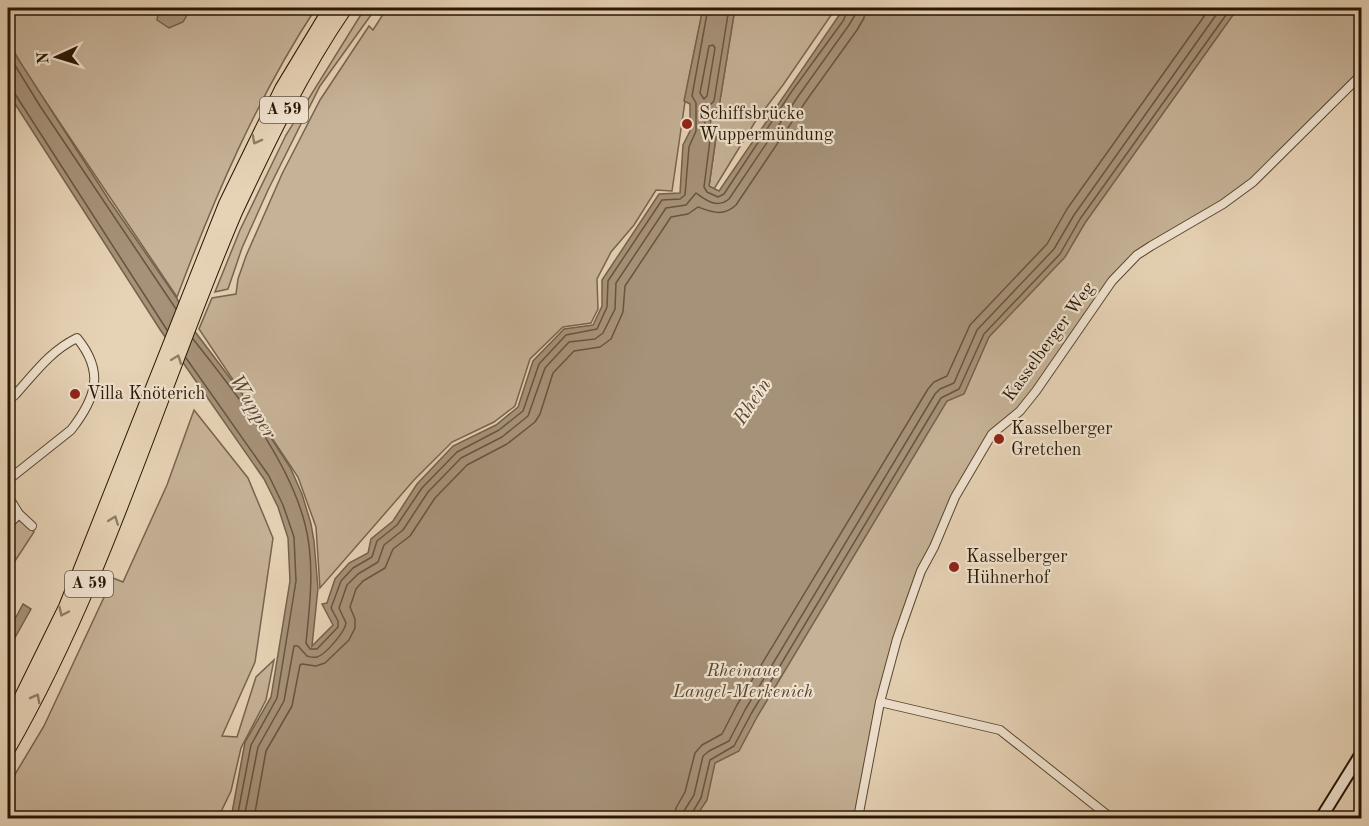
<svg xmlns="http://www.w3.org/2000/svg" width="1369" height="826" viewBox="0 0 1369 826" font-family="'Old Standard TT',serif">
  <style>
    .green { fill: #c6b297; stroke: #78644e; stroke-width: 1.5 }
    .water { fill: #a69279; stroke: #74614a; stroke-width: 1.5 }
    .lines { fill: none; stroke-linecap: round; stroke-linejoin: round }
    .shore { stroke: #68543e; stroke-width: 1.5 }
    .street-casing { stroke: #584630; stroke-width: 10 }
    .secondary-casing { stroke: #291704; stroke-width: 14 }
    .highway-casing { stroke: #291704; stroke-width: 16 }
    .street { stroke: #efe2cf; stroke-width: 8 }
    .secondary { stroke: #efe2cf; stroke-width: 10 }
    .highway { stroke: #e6d2b5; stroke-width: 14 }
    .oneway { stroke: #917e65 }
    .poi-dot { fill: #8f2418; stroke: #efe2cf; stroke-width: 2 }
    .labels { text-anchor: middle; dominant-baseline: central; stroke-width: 4.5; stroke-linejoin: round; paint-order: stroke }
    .shield { fill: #efe2cf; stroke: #645441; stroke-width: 1.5 }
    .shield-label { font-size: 16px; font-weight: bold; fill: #291704 }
    .poi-label { font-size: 18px; fill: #291704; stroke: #efe2cf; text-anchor: start }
    .street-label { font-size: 18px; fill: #291704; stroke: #efe2cf }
    .park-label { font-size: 18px; font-style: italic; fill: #584630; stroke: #efe2cf }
    .water-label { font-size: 20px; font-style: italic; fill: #5b4833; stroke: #efe2cf }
  </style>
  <rect width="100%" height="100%" fill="#e6d2b5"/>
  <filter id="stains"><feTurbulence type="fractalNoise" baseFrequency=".00333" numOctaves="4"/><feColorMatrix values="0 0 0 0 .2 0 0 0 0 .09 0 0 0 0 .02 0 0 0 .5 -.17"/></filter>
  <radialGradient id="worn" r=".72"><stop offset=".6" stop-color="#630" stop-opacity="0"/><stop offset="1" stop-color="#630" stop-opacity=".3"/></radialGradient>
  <!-- green -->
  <g class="green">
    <path d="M8 8H316C258 96 214 198 177 297L21 65 8 39Z"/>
    <polygon points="365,8 376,8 320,86 268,190 242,248 228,289 215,292 240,230 286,135"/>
    <polygon points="387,8 703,8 687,88 672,191 656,190 634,225 611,252 597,279 598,309 591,323 563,327 530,359 515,406 494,422 452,442 414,480 320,588 316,527 298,477 199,329 212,298 236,294 238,279 246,256 282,174 320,100 369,26 373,30"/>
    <polygon points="735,8 836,8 783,85 755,122 714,189 709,187 716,137 710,131 711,111 719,106"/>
    <polygon points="1030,8 1361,8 1361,69 1252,181 1127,262 1018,410 993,429 969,468 900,624 857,818 488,818"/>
    <polygon points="194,410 248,478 273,538 255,662 222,736 237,737 256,677 274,660 266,700 241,748 231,791 218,818 8,818 8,786 44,726 113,578 123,582 167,485"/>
    <polygon points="19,520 34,532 13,564 8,559 8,529"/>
  </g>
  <!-- water -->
  <g class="water">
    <polygon points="159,8 191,8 183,22 169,28 157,20"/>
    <polygon points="703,8 735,8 719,107 711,111 710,131 716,137 709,186 719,191 844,8 1238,8 1085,223 1065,257 989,337 964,394 947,401 757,717 739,751 715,763 707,800 695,818 231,818 245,742 271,697 290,581 288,538 278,507 264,479 161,331 8,93 8,43 109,200 176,297 196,333 242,394 290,467 302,494 311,524 314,541 318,588 312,646 333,625 322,604 327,603 335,579 349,563 368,553 371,539 393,521 417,484 453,446 496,425 518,407 533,361 564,329 593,325 602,306 602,280 659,194 680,193 683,145 690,131 690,104 684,101"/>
    <polygon points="23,604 31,609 8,650 8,632"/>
  </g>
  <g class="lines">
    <!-- shore -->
    <g class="shore">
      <polyline points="729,8 714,101 706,109 704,131 710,140 704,187 707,192 718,197 724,194 792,91 843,21 849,8"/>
      <polygon points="713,45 715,48 707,96 704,99 700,93 709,46"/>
      <polyline points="8,54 40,106 176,309"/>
      <polyline points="8,91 15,94 167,330"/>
      <path d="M193 339C235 392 288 458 305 524 315 563 310 603 306 643L310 649H317L338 627V621L331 608 341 581 353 568 372 557 377 541 397 525 422 488 457 452 499 430 523 411 539 364 566 335 597 329 607 307 608 281 662 200 680 199 685 195 689 147 696 131V103L692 96 708 8"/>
      <polyline points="186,358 269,476 283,505 294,537 296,581 277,698 251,745 237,818"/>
      <path d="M244 818 258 747 284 701 294 646H298L307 656C311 657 312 658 317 657 325 655 345 632 346 623L339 608 347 585 358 574 378 562 384 545 403 530 428 492 461 458 502 437 528 416 545 368 569 342 595 339 603 333 615 309 616 283 666 208 686 205 696 193C706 200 717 209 729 199L799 95 849 25 855 15 856 8"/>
      <path d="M254 818 266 751 292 706 300 665 302 664 316 666 325 663 349 640 355 628V619L350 607 356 589 363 581 385 568 393 549 410 536 435 498 467 465 507 444 535 422 540 414 553 373 574 351 600 347 611 339 623 312 625 286 671 217 688 214 698 207C712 212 723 217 736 205L806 101 857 30 864 18 865 8"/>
      <polyline points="674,818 676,808 685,792 695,753 702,745 722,734 737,705 928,389 934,382 947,376 970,325 1047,244 1067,209 1210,8"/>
      <polyline points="683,818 684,811 694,795 703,756 709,751 729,741 745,710 935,394 940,389 954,383 977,330 1054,249 1074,215 1221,8"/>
      <polyline points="691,818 692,813 701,798 710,760 734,746 751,714 941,398 959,389 984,334 1060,254 1080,219 1231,8"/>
    </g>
    <!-- street casing -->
    <g class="street-casing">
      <g id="street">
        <path d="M8 397 14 396C34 374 50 351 77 338 105 372 96 398 71 430L8 480"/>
        <polyline points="8,496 19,514 32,526"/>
        <polyline points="8,525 19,514"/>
        <polyline points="880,702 1000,730 1111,818"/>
        <polyline points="858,818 880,702 897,639 921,571 934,547 955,497 992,434 1020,411 1036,391 1112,281 1137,255 1151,246 1223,204 1253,182 1362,74"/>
      </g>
    </g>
    <!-- secondary casing -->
    <g class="secondary-casing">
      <polyline id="secondary" points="1321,818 1362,752"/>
    </g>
    <!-- highway casing -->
    <g class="highway-casing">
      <g id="highway">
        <polyline points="8,725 66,607 226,204 282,89 331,8"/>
        <path d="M8 749C105 580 159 390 235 212 268 142 301 72 345 8"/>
      </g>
    </g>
    <!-- street -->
    <use href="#street" class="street"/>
    <!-- secondary -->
    <use href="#secondary" class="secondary"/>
    <!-- highway -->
    <use href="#highway" class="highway"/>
  </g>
  <!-- one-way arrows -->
  <defs><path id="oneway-chevron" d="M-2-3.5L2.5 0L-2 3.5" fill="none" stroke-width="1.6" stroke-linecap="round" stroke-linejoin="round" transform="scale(1.5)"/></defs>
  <g class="oneway">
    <use href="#oneway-chevron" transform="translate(256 140) rotate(118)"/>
    <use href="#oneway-chevron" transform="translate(177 359) rotate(-69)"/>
    <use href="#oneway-chevron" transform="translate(114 520) rotate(-69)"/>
    <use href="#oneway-chevron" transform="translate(63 612) rotate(115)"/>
    <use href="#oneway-chevron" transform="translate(36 698) rotate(-62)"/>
  </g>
  <!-- markers -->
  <g class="poi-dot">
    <circle cx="687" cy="124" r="6"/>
    <circle cx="75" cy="394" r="6"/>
    <circle cx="999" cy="439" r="6"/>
    <circle cx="954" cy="567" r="6"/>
  </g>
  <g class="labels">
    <!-- shield labels -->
    <g class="shield">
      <rect x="260" y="97" width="48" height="26" rx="4.5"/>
      <rect x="65" y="571" width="48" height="26" rx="4.5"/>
    </g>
    <g class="shield-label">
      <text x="284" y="110">A 59</text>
      <text x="89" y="584">A 59</text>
    </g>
    <!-- poi labels -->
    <g class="poi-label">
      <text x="699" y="114">Schiffsbrücke<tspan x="699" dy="21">Wuppermündung</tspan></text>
      <text x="87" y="394">Villa Knöterich</text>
      <text x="1011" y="429">Kasselberger<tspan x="1011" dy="21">Gretchen</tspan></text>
      <text x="966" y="557">Kasselberger<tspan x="966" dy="21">Hühnerhof</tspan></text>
    </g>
    <!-- street labels -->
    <g class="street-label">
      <text transform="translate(1049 342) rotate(-54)">Kasselberger Weg</text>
    </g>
    <!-- park labels -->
    <g class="park-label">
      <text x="743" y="671">Rheinaue<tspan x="743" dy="21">Langel-Merkenich</tspan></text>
    </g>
    <!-- water labels -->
    <g class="water-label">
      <text transform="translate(753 402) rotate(-56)">Rhein</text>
      <text transform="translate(252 407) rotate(59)">Wupper</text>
    </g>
  </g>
  <!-- margin -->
  <rect width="1369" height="826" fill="none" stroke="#e6d2b5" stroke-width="30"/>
  <rect x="9" y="9" width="1351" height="808" fill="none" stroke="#291704" stroke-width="3"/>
  <rect x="15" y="15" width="1339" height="796" fill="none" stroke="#291704" stroke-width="1.5"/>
  <!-- north arrow -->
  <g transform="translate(57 57) rotate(266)" stroke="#efe2cf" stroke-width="4.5" paint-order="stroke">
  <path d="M0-4.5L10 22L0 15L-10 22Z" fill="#291704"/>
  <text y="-9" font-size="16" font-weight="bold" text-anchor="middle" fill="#291704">N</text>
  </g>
  <rect width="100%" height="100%" filter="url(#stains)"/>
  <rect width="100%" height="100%" fill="url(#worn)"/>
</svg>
